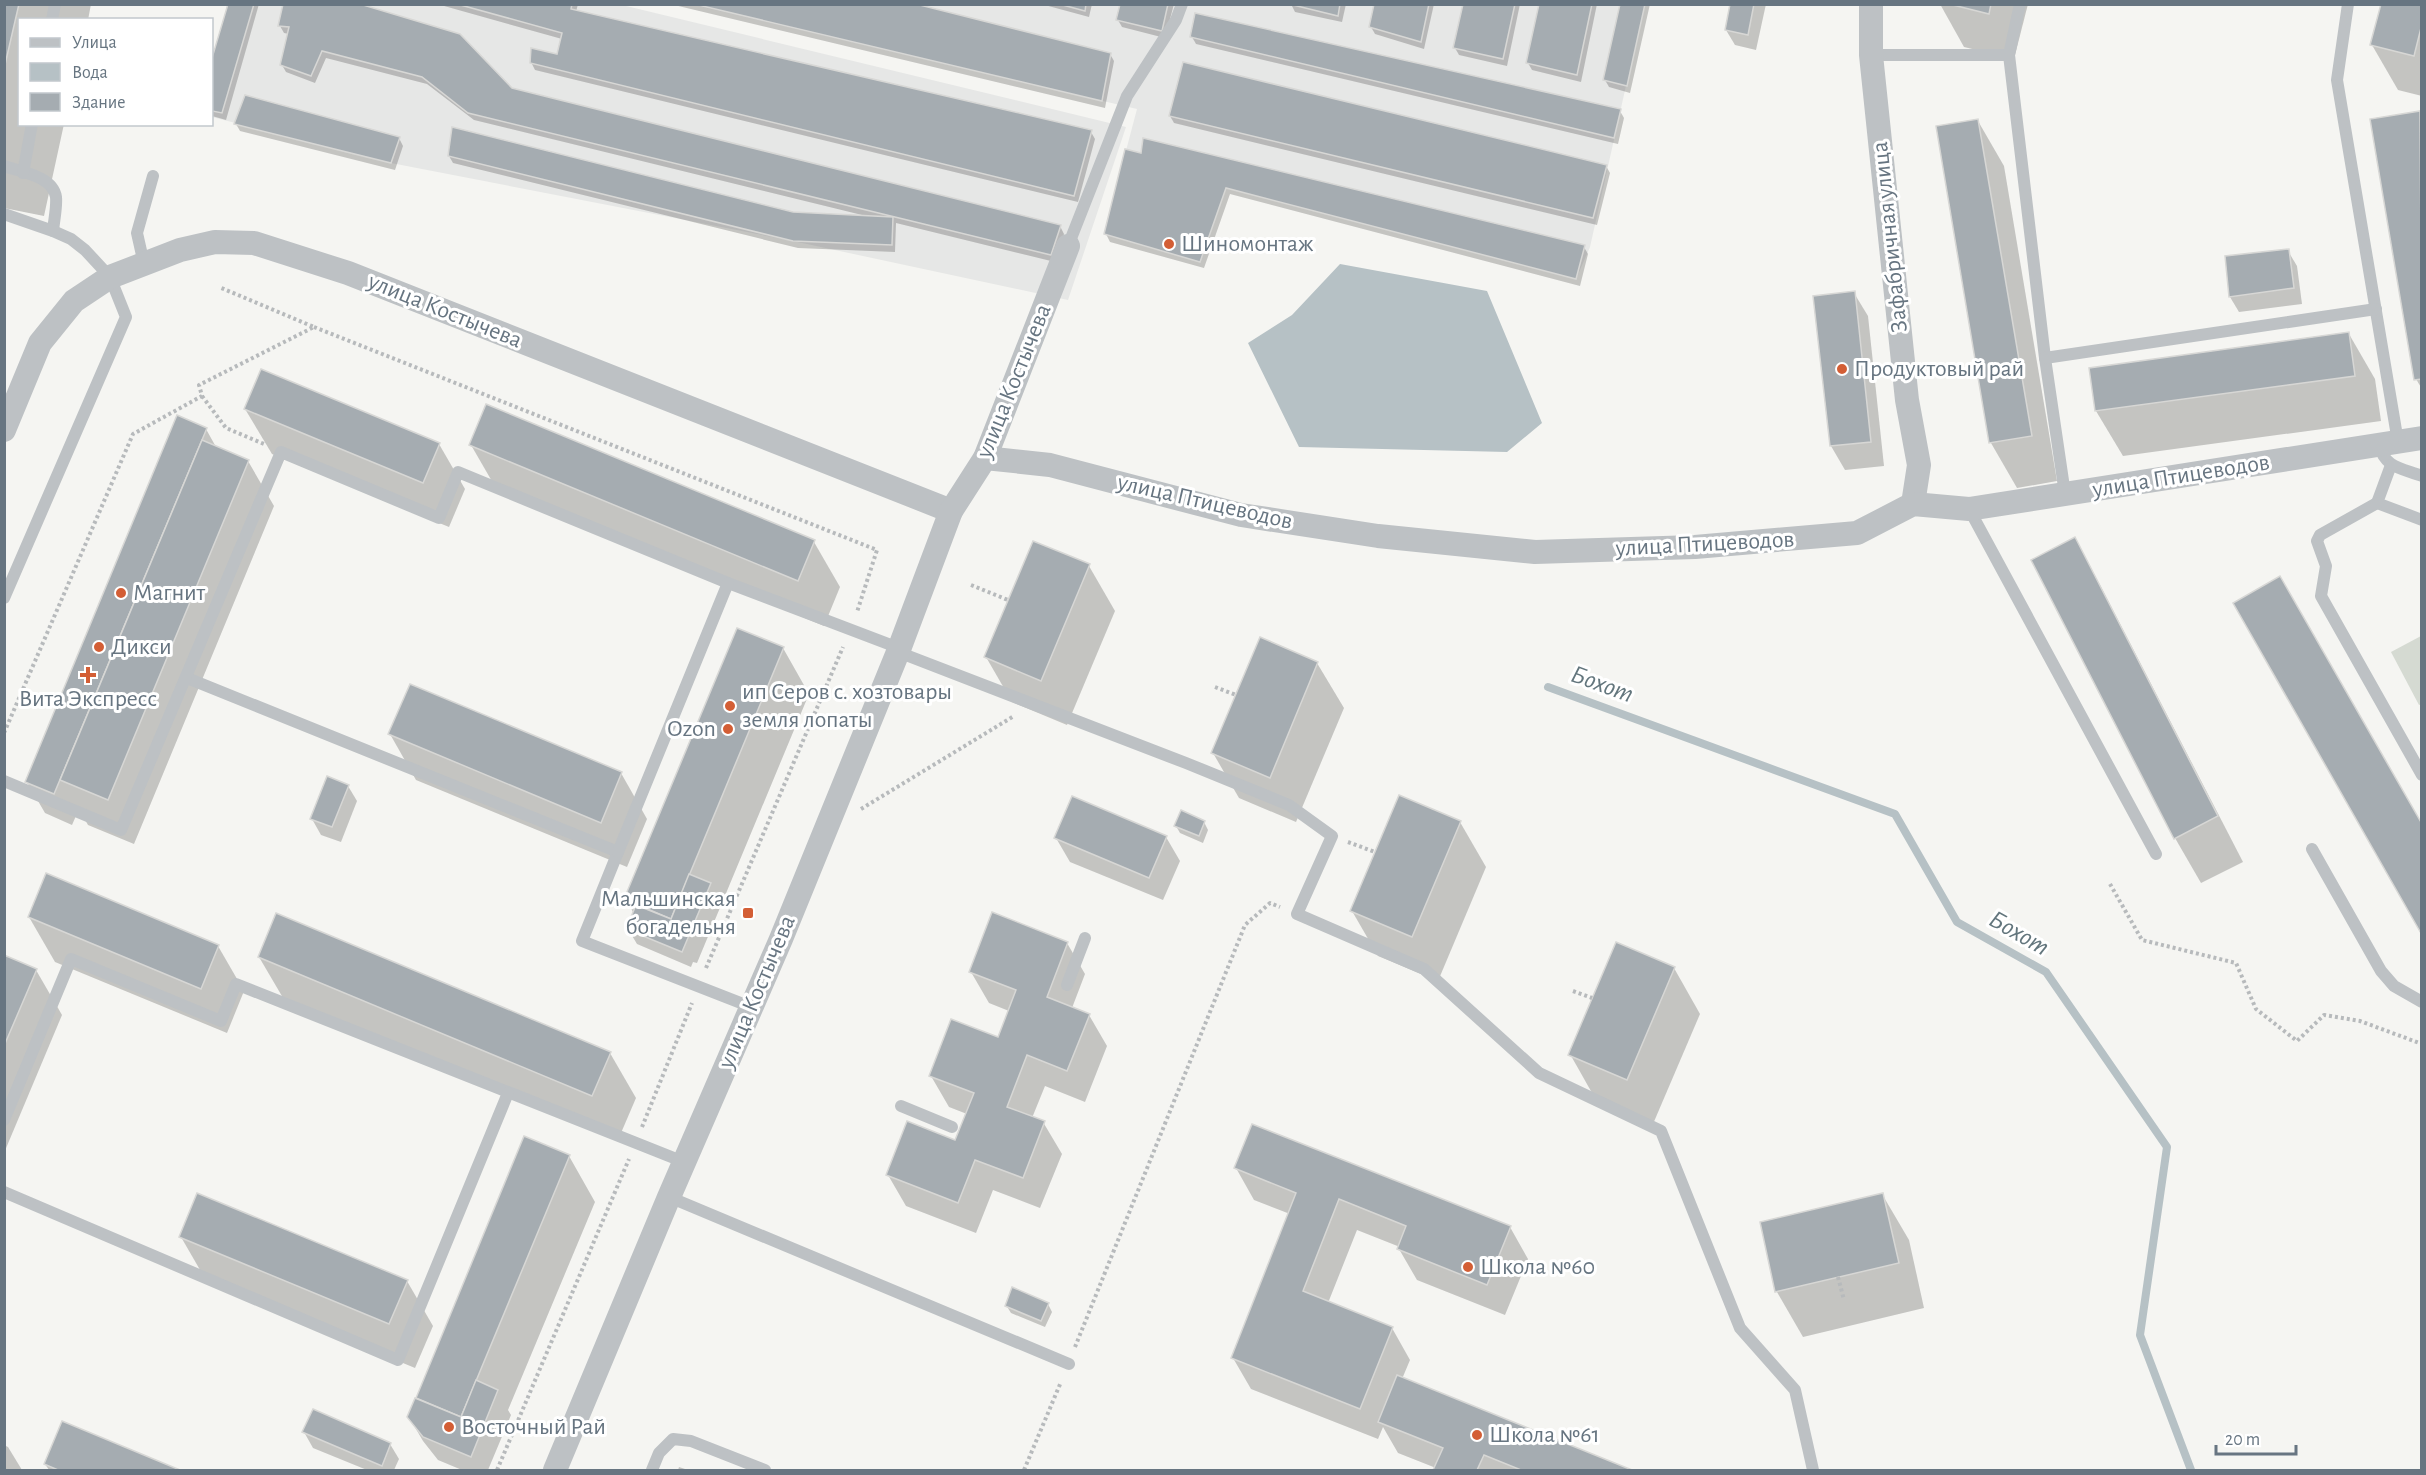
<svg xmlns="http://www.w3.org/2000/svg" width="2426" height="1475" viewBox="0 0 2426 1475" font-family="'Alegreya Sans',sans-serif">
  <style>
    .built { fill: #e6e7e6 }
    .green { fill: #d5dad2 }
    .water { fill: #b6c1c5 }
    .shadow { fill: #0003 }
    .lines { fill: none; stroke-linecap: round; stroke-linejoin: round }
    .stream { stroke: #b6c1c5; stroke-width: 8 }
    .building { fill: #a5acb1; stroke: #d7d7d5; stroke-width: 1.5 }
    .path { stroke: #b7babc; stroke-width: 4; stroke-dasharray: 3 3; stroke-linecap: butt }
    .service { stroke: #bdc1c4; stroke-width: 12 }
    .minor { stroke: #bdc1c4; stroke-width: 24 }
    .poi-dot { fill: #d35e35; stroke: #fff; stroke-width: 2 }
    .labels { text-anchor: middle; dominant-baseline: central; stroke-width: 6; stroke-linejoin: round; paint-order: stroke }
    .street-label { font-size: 24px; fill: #677581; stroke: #fff }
    .poi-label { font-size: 24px; fill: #677581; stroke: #fff; text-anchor: start }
    .water-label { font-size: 26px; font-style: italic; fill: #63767d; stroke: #fff }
  </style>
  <rect width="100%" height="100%" fill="#f5f5f2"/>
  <!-- built -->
  <g class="built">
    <polygon points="228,5 622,5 1126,127 1068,300 793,241 391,163 212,117 212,58"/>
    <polygon points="694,5 1644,5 1590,247 1576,279 1226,188 1200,262 1104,234 1137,109"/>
  </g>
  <!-- green -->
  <polygon class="green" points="2421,636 2422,704 2419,705 2391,652"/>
  <!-- water -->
  <polygon class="water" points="1340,264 1487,291 1542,423 1507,452 1299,447 1248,343 1292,315"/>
  <!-- shadow -->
  <g class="shadow">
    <polygon points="4,4 91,4 88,20 20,20 20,124 64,124 44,216 4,208"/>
    <polygon points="229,4 259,4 226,120 212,116 212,63"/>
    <polygon points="284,4 512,90 1060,226 1064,234 1055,262 896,223 895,252 798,248 453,163 449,156 793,214 862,215 474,120 427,84 326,58 315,83 286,72 282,65 289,34 284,33 280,26"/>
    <polygon points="437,4 578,4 576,12 1091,132 1095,139 1078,202 535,70 531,62 558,55 562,39"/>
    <polygon points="670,4 910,4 1110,54 1114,61 1105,108"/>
    <polygon points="1041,4 1092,4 1089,17"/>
    <polygon points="1121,4 1174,4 1165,38 1122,27 1118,20"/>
    <polygon points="1291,4 1346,4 1342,22 1295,12"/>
    <polygon points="1376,4 1434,4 1424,49 1375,34 1371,27"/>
    <polygon points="1464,4 1520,4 1507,66 1459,55 1455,48"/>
    <polygon points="1541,4 1597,4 1581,82 1532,70 1528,63"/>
    <polygon points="1621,4 1650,4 1630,93 1609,87 1605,80"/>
    <polygon points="1732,4 1766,4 1756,50 1735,45 1726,30"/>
    <polygon points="1940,4 2028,4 2014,59 1964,47"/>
    <polygon points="2422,4 2422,96 2398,90 2372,45"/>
    <polygon points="1192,37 1620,111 1624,118 1618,144 1196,44"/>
    <polygon points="2419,113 2422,117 2422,389 2416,379"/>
    <polygon points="1170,116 1606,166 1610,173 1597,225 1174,123"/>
    <polygon points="1978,121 2004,166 2057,481 2017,488 1991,443"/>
    <polygon points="236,124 399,138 403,146 395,170 240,131"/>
    <polygon points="1126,151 1584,247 1588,254 1580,286 1230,194 1204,268 1110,242 1106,234"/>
    <polygon points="2288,251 2297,266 2302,304 2239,312 2230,297"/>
    <polygon points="1854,293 1868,316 1884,466 1845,470 1831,446 1815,297"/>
    <polygon points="2349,334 2375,379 2381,421 2123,456 2096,411"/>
    <polygon points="245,409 439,444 465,489 449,527 272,454"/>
    <polygon points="206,429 216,447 248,461 274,506 134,844 88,825 79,809 72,825 45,813 27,782"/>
    <polygon points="471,445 814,542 840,587 824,626 497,490"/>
    <polygon points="2074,539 2100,585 2243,862 2201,883 2175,838"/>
    <polygon points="1089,566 1115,611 1067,725 1012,702 986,657"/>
    <polygon points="783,648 809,694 697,963 693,962 691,967 637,944 628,929 634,914 626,899"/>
    <polygon points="1317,663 1344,708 1296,822 1239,798 1213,753"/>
    <polygon points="390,734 621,773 647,819 627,867 416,780"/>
    <polygon points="348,786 357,801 341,842 321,835 312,819"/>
    <polygon points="1204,822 1208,830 1203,843 1180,833 1176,826"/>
    <polygon points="1460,822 1486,867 1438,981 1378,956 1352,911"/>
    <polygon points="1166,837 1180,861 1163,900 1070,862 1056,838"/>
    <polygon points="29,917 218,946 244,991 227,1033 55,962"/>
    <polygon points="1067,943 1085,974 1072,1008 1089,1015 1107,1046 1085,1102 1045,1086 1032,1118 1043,1122 1062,1154 1040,1208 993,1190 976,1233 906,1206 888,1175 956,1142 967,1114 949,1107 931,1076 998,1039 1009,1011 989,1003 971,972"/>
    <polygon points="4,957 36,970 62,1015 4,1153"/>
    <polygon points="259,957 610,1053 636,1098 618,1140 286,1003"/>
    <polygon points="1674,968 1700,1014 1653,1124 1596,1100 1570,1054"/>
    <polygon points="569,1156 595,1202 508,1410 511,1415 488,1470 462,1470 438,1460 423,1441 409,1417 419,1401 418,1398"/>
    <polygon points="1236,1168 1510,1227 1528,1259 1505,1315 1417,1280 1399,1249 1400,1247 1357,1230 1328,1303 1392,1328 1410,1360 1402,1379 1628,1470 1435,1470 1436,1468 1398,1453 1383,1427 1378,1439 1251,1389 1233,1358 1290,1214 1254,1200"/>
    <polygon points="1882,1194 1909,1240 1924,1308 1803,1337 1777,1292 1761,1223"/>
    <polygon points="181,1237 407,1281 433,1326 415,1368 207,1282"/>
    <polygon points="1048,1304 1052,1312 1045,1327 1011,1313 1006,1305"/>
    <polygon points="62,1423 177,1470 49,1470 45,1464"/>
    <polygon points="304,1432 390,1444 399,1459 394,1470 367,1470 313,1448"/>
    <polygon points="4,1445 8,1447 22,1470 4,1470"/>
    <polygon points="679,1467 688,1470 678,1470"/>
  </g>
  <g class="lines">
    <!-- stream -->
    <polyline class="stream" points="1548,687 1895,814 1957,922 2046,972 2167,1147 2140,1335 2191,1470"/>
  </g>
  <!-- building -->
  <g class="building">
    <polygon points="4,4 19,4 4,69"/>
    <polygon points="228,4 254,4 222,113 212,111 212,58"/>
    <polygon points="283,4 360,4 460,34 512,88 1061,225 1051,255 468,113 422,77 322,51 311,76 280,65 289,27 278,26"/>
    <polygon points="457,4 572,4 571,9 1092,130 1074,196 530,63 531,48 557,54 562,33"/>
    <polygon points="694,4 916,4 1111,53 1102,101"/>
    <polygon points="1059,4 1086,4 1085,11"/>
    <polygon points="1120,4 1168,4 1162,31 1116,20"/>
    <polygon points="1289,4 1340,4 1338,16"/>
    <polygon points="1374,4 1429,4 1421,42 1369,27"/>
    <polygon points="1463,4 1515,4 1503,59 1453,48"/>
    <polygon points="1539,4 1592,4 1577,75 1526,63"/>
    <polygon points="1620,4 1645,4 1627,86 1603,80"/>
    <polygon points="1730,4 1754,4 1748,35 1725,30"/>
    <polygon points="1949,4 1991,4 1989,14"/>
    <polygon points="2381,4 2422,4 2422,24 2414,56 2370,45"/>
    <polygon points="1195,13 1621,109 1614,138 1190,37"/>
    <polygon points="1183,62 1607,165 1593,218 1169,116"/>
    <polygon points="245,95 400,137 391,163 234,124"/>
    <polygon points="2420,111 2422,379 2414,380 2370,119"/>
    <polygon points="1978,119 2032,436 1989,443 1936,126"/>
    <polygon points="452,127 793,212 893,217 892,245 793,241 448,156"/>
    <polygon points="1143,138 1585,245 1576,279 1226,188 1200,262 1104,234 1125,149 1141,153"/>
    <polygon points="2289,249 2294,288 2229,297 2225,256"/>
    <polygon points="1855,291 1871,442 1830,446 1813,296"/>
    <polygon points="2349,332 2355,376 2095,411 2089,368"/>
    <polygon points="261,369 440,443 423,483 244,409"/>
    <polygon points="486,404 815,540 798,581 469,445"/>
    <polygon points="177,415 207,428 54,794 25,782"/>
    <polygon points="202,440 249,460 108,800 60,780"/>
    <polygon points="2075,537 2218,816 2174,839 2031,560"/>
    <polygon points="1033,541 1090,564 1041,681 984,657"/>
    <polygon points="2280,576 2422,824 2422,935 2233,603"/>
    <polygon points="737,628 784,647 671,919 624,899"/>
    <polygon points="1260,637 1318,662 1270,778 1211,753"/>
    <polygon points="410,684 622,772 601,823 388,734"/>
    <polygon points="327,776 349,785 332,827 310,819"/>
    <polygon points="1399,795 1461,821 1412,937 1350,911"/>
    <polygon points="1072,796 1167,836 1149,878 1054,838"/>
    <polygon points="1181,810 1205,821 1199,836 1174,826"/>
    <polygon points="46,873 219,945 201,989 28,917"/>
    <polygon points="689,874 711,883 682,952 626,929 636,905 671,919"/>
    <polygon points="992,912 1068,942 1047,997 1090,1014 1067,1071 1027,1055 1007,1107 1045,1121 1023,1178 975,1160 958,1203 886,1175 907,1121 955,1140 974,1093 929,1076 951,1019 998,1037 1016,990 969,972"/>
    <polygon points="276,913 611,1052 592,1096 258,957"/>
    <polygon points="1616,942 1675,967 1627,1080 1568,1055"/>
    <polygon points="4,955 37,969 4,1046"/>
    <polygon points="1252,1124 1511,1226 1487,1285 1397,1249 1406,1226 1339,1199 1303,1291 1393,1327 1360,1409 1231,1358 1296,1193 1234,1168"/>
    <polygon points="524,1136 570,1155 461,1417 416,1398"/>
    <polygon points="197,1193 408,1280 389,1324 179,1237"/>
    <polygon points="1883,1193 1899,1263 1775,1292 1760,1222"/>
    <polygon points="1012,1287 1049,1303 1041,1321 1005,1306"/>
    <polygon points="1397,1375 1632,1470 1521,1470 1484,1455 1477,1470 1433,1470 1443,1448 1378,1422"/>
    <polygon points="476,1380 498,1390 471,1457 423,1437 407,1417 415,1398 461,1417"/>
    <polygon points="313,1409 391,1443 382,1466 302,1432"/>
    <polygon points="62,1421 180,1470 58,1470 44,1464"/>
  </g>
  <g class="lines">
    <!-- path -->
    <g class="path">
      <polyline points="314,327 877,550 857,612"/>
      <polyline points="202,396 226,428 264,444"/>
      <polyline points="971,585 1008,600"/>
      <polyline points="1215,687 1236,695"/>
      <polyline points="4,733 133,434 202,396 199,385 314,327 219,287"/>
      <polyline points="861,809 1014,716"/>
      <polyline points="1348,842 1375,852"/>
      <polyline points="2110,884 2142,940 2236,963 2256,1009 2297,1041 2324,1015 2360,1021 2422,1044"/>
      <polyline points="706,968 843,647"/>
      <polyline points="1573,991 1592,998"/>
      <polyline points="642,1127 692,1003"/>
      <polyline points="1838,1277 1844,1300"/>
      <polyline points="1075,1347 1245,925 1270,903 1280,907"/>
      <polyline points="497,1470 629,1159"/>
      <polyline points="1024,1470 1061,1382"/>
    </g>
    <!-- service -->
    <g class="service">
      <polyline points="2020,4 2009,55 2045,358 2065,494"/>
      <polyline points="2348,4 2337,80 2398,442"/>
      <polyline points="52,20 55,4"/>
      <polyline points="1871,55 2009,55"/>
      <path d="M4 166C21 172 53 176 56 197 57 207 54 220 53 231"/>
      <polyline points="23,173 32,124"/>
      <polyline points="4,214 53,231 71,239 85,250 110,277 126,317 4,598"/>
      <polyline points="1068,246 1127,96 1176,20 1182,4"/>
      <polyline points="144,264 137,233 153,176"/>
      <polyline points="2045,358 2376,309"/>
      <path d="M2379 445C2385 468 2401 468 2422 476"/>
      <polyline points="2391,465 2377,503 2422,520"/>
      <polyline points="2377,503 2320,535 2317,541 2326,566 2321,596 2422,775"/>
      <polyline points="1969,509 2156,854"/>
      <polyline points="898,652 1186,763 1289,805 1332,836 1297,914 1424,969 1539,1073 1661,1131 1740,1328 1795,1390 1813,1470"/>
      <polyline points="187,678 618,852 582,941 751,1007"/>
      <polyline points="4,781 121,830 281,452 439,518 458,472 728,583 899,648"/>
      <polyline points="2312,849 2381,971 2394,986 2422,1002"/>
      <polyline points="618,852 728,583"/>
      <polyline points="1067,985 1085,938"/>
      <polyline points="901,1106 952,1127"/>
      <polyline points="4,1120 71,959 221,1021 236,984 684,1162"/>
      <polyline points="4,1192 398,1360 508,1093"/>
      <polyline points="669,1197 1069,1364"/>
      <polyline points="652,1470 659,1453 673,1439 691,1441 765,1470"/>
    </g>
    <!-- minor -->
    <g class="minor">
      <polyline points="1871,4 1871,55 1907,400 1919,465 1913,504"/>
      <polyline points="4,430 40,343 74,301 110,277 180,250 215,242 254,243 348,273 951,511"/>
      <polyline points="985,458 1050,465 1241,515 1378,536 1535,552 1695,547 1857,533 1913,504 1969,509 2422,438"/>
      <polyline points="555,1470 669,1197 781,939 898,652 951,511 985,458 1068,246"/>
    </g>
  </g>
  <!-- markers -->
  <g class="poi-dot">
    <circle cx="1169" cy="244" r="6"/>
    <circle cx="1842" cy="369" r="6"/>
    <circle cx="121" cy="593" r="6"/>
    <circle cx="99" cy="647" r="6"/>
    <path d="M85 666h6v6h6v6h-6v6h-6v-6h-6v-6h6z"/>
    <circle cx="730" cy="706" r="6"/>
    <circle cx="728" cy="729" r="6"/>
    <rect x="742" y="907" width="12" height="12" rx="3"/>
    <circle cx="1468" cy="1267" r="6"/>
    <circle cx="449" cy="1427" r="6"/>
    <circle cx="1477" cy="1435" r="6"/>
  </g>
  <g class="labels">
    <!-- street labels -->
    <g class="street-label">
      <text transform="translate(1890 237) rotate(-96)">Зафабричная улица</text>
      <text transform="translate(445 311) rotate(22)">улица Костычева</text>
      <text transform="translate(1014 381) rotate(-68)">улица Костычева</text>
      <text transform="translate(2181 476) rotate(-9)">улица Птицеводов</text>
      <text transform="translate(1205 502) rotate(13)">улица Птицеводов</text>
      <text transform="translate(1705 544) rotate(-3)">улица Птицеводов</text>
      <text transform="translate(757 992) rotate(-67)">улица Костычева</text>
    </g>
    <!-- poi labels -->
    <g class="poi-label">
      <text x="1181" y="244">Шиномонтаж</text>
      <text x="1854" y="369">Продуктовый рай</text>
      <text x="133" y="593">Магнит</text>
      <text x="111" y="647">Дикси</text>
      <text x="742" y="692">ип Серов с. хозтовары<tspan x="742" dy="28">земля лопаты</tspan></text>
      <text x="88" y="699" text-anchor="middle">Вита Экспресс</text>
      <text x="716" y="729" text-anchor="end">Ozon</text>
      <text x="736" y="899" text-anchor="end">Мальшинская<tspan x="736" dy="28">богадельня</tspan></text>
      <text x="1480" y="1267">Школа №60</text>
      <text x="461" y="1427">Восточный Рай</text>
      <text x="1489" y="1435">Школа №61</text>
    </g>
    <!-- water labels -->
    <g class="water-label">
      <text transform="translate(1602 684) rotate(20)">Бохот</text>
      <text transform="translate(2019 933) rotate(30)">Бохот</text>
    </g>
  </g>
  <!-- border -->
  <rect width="2426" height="1475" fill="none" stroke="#677581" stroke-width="12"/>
  <!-- legend -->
  <rect x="18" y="18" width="195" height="108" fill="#ffffff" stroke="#c2c8cd" stroke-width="1.5"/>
  <rect x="30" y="38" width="30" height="9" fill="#bdc1c4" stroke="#c2c8cd" stroke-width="1.5"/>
  <text x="72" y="48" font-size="18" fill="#677581">Улица</text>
  <rect x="30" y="63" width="30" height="18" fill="#b6c1c5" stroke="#c2c8cd" stroke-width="1.5"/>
  <text x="72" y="78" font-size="18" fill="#677581">Вода</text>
  <rect x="30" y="93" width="30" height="18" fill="#a5acb1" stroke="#c2c8cd" stroke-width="1.5"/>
  <text x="72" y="108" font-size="18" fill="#677581">Здание</text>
  <!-- scale -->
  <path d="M2216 1445v9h80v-9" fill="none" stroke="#677581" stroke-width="3"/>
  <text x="2225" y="1445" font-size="18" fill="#677581" stroke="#ffffff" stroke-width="4.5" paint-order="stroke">20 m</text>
</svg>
